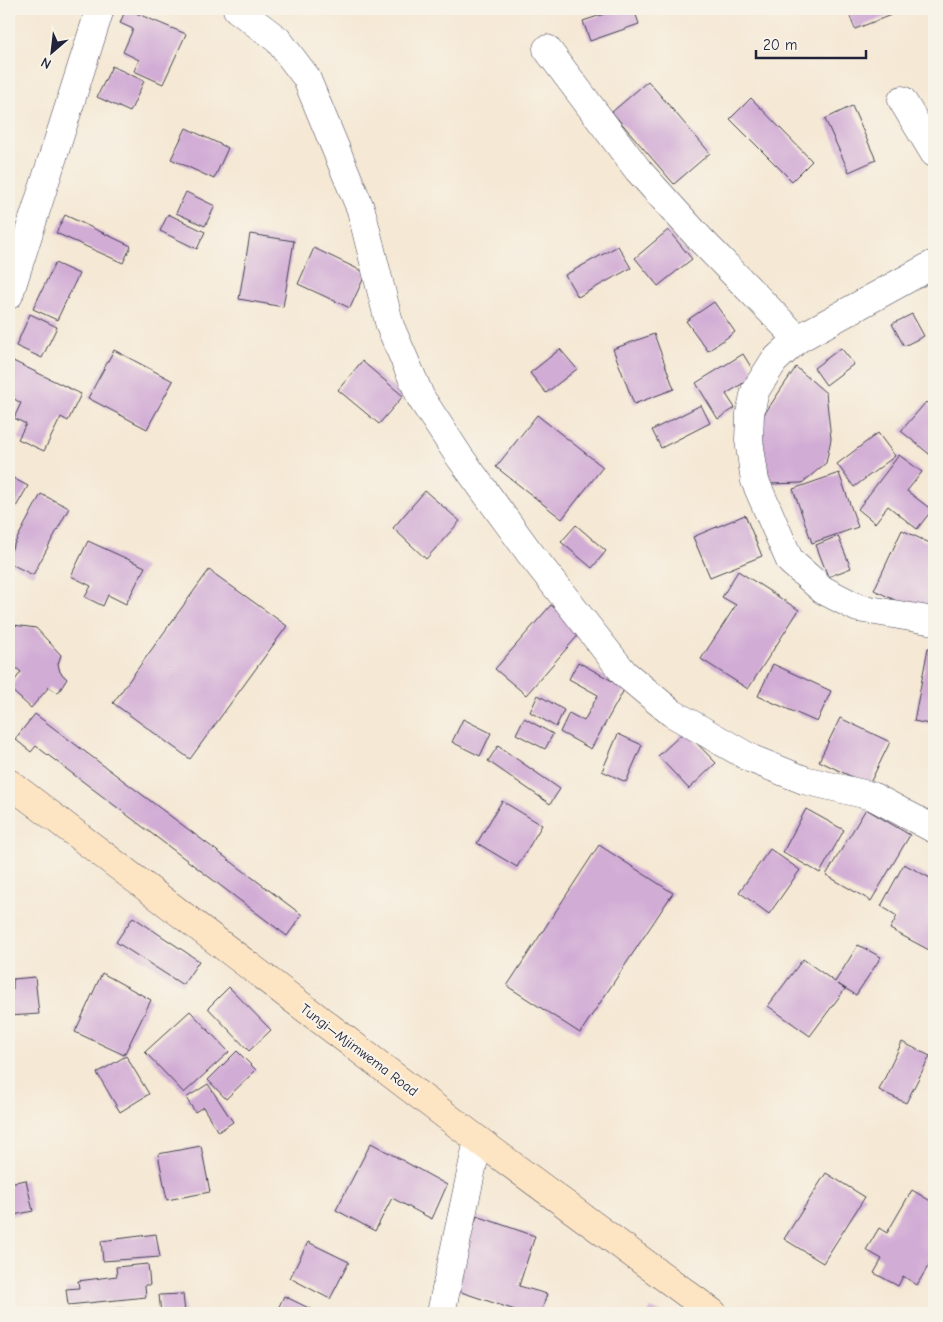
<svg xmlns="http://www.w3.org/2000/svg" width="943" height="1322" viewBox="0 0 943 1322" font-family="'Comic Neue',sans-serif">
  <style>
    .building { fill: #d1acd5 }
    .lines { fill: none; stroke-linecap: round; stroke-linejoin: round }
    .street-casing { stroke: #424052; stroke-width: 29 }
    .secondary-casing { stroke: #424052; stroke-width: 29 }
    .street { stroke: #fff; stroke-width: 28 }
    .secondary { stroke: #fde5c4; stroke-width: 28 }
    .labels { text-anchor: middle; dominant-baseline: central; stroke-width: 4.5; stroke-linejoin: round; paint-order: stroke }
    .street-label { font-size: 14px; fill: #22223b; stroke: #f7f3e8 }
  </style>
  <rect width="100%" height="100%" fill="#f7f3e8"/>
  <filter id="ink" filterUnits="userSpaceOnUse"><feTurbulence type="fractalNoise" baseFrequency=".02" numOctaves="2"/><feDisplacementMap in="SourceGraphic" scale="10" xChannelSelector="R" yChannelSelector="G"/><feConvolveMatrix kernelMatrix="1 2 1 2 8 2 1 2 1" color-interpolation-filters="sRGB"/></filter>
  <filter id="wash" filterUnits="userSpaceOnUse"><feTurbulence type="fractalNoise" baseFrequency=".0096" numOctaves="4" result="noise"/><feDisplacementMap in="SourceGraphic" scale="20" xChannelSelector="R" yChannelSelector="G"/><feGaussianBlur stdDeviation="1.12" result="paint"/><feColorMatrix in="noise" values="0 0 0 0 0 0 0 0 0 0 0 0 0 0 0 0 0 1.4 0 .05"/><feComposite in="paint" operator="in"/></filter>
  <g filter="url(#wash)">
    <rect width="100%" height="100%" fill="#f5e8d4"/>
    <g id="blocks">
      <!-- building -->
      <g class="building">
        <polygon points="126,9 186,34 163,84 134,71 139,60 123,52 133,29 120,23"/>
        <polygon points="619,9 634,9 639,24 590,41 583,21"/>
        <polygon points="847,9 889,9 891,15 855,29"/>
        <polygon points="112,66 144,81 130,112 97,97"/>
        <polygon points="648,81 710,153 674,184 612,112"/>
        <polygon points="751,98 812,161 792,181 730,119"/>
        <polygon points="852,106 876,160 849,172 825,119"/>
        <polygon points="186,128 228,148 214,179 171,159"/>
        <polygon points="186,192 215,206 205,226 176,213"/>
        <polygon points="168,214 205,232 197,249 160,231"/>
        <polygon points="65,215 131,246 123,263 56,233"/>
        <polygon points="668,230 692,259 658,286 635,258"/>
        <polygon points="250,234 294,241 283,307 239,299"/>
        <polygon points="618,246 631,268 578,297 565,275"/>
        <polygon points="314,248 366,273 350,308 298,284"/>
        <polygon points="55,263 79,274 57,320 33,309"/>
        <polygon points="714,302 735,332 708,351 686,321"/>
        <polygon points="30,314 57,327 42,358 16,346"/>
        <polygon points="912,314 924,336 904,346 892,324"/>
        <polygon points="934,319 934,331 929,322"/>
        <polygon points="654,334 674,389 634,404 613,349"/>
        <polygon points="841,348 854,364 826,385 814,368"/>
        <polygon points="560,349 577,369 546,393 530,373"/>
        <polygon points="114,350 173,381 147,429 88,398"/>
        <polygon points="743,354 756,375 726,394 735,408 718,419 696,383"/>
        <polygon points="9,359 81,394 68,421 61,417 44,451 18,439 26,424 14,418 21,403 9,396 9,389 15,377 9,374"/>
        <polygon points="362,361 403,396 379,424 338,390"/>
        <polygon points="796,367 826,393 831,439 826,463 802,483 770,484 757,425"/>
        <polygon points="926,402 934,410 934,458 901,431"/>
        <polygon points="701,405 710,423 661,448 652,430"/>
        <polygon points="537,415 603,467 562,519 496,467"/>
        <polygon points="878,433 895,456 854,487 837,464"/>
        <polygon points="899,455 922,472 907,491 932,510 917,529 888,506 875,523 858,509"/>
        <polygon points="839,473 858,527 812,543 793,489"/>
        <polygon points="9,476 28,486 9,519"/>
        <polygon points="425,491 460,521 426,559 393,528"/>
        <polygon points="41,494 69,508 33,575 9,563 9,554"/>
        <polygon points="745,515 762,556 710,577 693,537"/>
        <polygon points="576,525 606,551 592,568 561,542"/>
        <polygon points="902,530 934,545 934,608 930,617 874,590"/>
        <polygon points="838,536 851,568 828,577 816,545"/>
        <polygon points="88,541 145,567 126,604 108,595 103,606 85,597 91,586 71,576"/>
        <polygon points="209,570 287,626 190,759 113,703"/>
        <polygon points="738,571 799,610 748,689 701,659 736,605 722,597"/>
        <polygon points="551,605 581,632 526,695 495,669"/>
        <polygon points="14,625 36,628 61,655 58,664 60,672 67,679 58,693 49,687 31,708 9,688 21,672 9,662 9,630"/>
        <polygon points="928,648 934,649 934,725 914,721"/>
        <polygon points="578,662 625,688 591,749 560,732 569,713 584,721 598,695 569,679"/>
        <polygon points="773,664 831,691 817,722 758,696"/>
        <polygon points="538,695 564,710 556,727 530,712"/>
        <polygon points="35,714 302,915 287,936 36,746 31,752 15,739"/>
        <polygon points="524,718 553,734 545,749 516,734"/>
        <polygon points="840,718 890,742 869,785 819,761"/>
        <polygon points="463,719 491,733 480,756 452,742"/>
        <polygon points="685,731 716,763 689,789 658,756"/>
        <polygon points="618,734 642,745 626,782 602,771"/>
        <polygon points="498,746 560,789 550,804 488,761"/>
        <polygon points="502,801 542,825 517,867 477,843"/>
        <polygon points="806,809 844,830 820,873 783,852"/>
        <polygon points="866,809 910,835 871,901 826,875"/>
        <polygon points="599,845 673,893 580,1033 507,986"/>
        <polygon points="770,849 800,870 769,914 739,892"/>
        <polygon points="904,864 934,880 934,940 929,950 890,929 897,916 881,906"/>
        <polygon points="133,917 199,961 183,985 116,942"/>
        <polygon points="858,945 881,957 856,995 838,984 845,989 810,1036 768,1006 803,959 835,982"/>
        <polygon points="102,973 151,1000 124,1055 75,1032"/>
        <polygon points="35,977 39,1014 9,1016 9,990 13,989 13,979"/>
        <polygon points="229,987 271,1030 249,1051 208,1008"/>
        <polygon points="190,1011 229,1052 184,1093 145,1052"/>
        <polygon points="902,1042 930,1056 906,1103 879,1090"/>
        <polygon points="237,1051 256,1070 226,1099 208,1080"/>
        <polygon points="126,1056 149,1094 120,1112 97,1073"/>
        <polygon points="208,1084 233,1122 218,1132 203,1107 195,1112 186,1098"/>
        <polygon points="371,1143 447,1185 432,1219 392,1198 375,1231 336,1210"/>
        <polygon points="201,1146 210,1192 167,1200 158,1154"/>
        <polygon points="826,1173 865,1197 823,1263 784,1239"/>
        <polygon points="26,1180 33,1211 9,1216 9,1183"/>
        <polygon points="912,1190 934,1203 934,1256 917,1285 903,1276 898,1286 874,1273 882,1259 866,1250 879,1228 887,1233"/>
        <polygon points="477,1216 535,1236 519,1286 547,1294 541,1313 524,1313 452,1289"/>
        <polygon points="156,1234 160,1257 103,1261 101,1241"/>
        <polygon points="308,1242 349,1262 330,1299 290,1278"/>
        <polygon points="148,1264 150,1285 145,1285 146,1297 68,1305 66,1289 79,1288 78,1281 117,1276 116,1267"/>
        <polygon points="183,1294 185,1313 161,1313 159,1295"/>
        <polygon points="284,1296 319,1313 276,1313"/>
        <polygon points="123,1308 124,1313 58,1313 58,1311"/>
        <polygon points="651,1308 662,1313 648,1313"/>
      </g>
    </g>
  </g>
  <g filter="url(#ink)">
    <use href="#blocks" fill-opacity="0" stroke="#424052" stroke-width="1"/>
    <g class="lines">
      <!-- street casing -->
      <g class="street-casing">
        <g id="street">
          <polyline points="237,9 278,40 306,77 361,210 390,326 421,398 459,456 529,552 624,673 672,713 752,759 804,780 872,796 934,829"/>
          <polyline points="547,49 638,170 702,241 798,339"/>
          <polyline points="902,100 934,153"/>
          <polyline points="934,264 798,339 774,361 755,391 750,414 749,440 755,481 790,561 823,590 858,608 934,621"/>
          <polyline points="9,295 100,9"/>
          <polyline points="441,1313 478,1140"/>
        </g>
      </g>
      <!-- secondary casing -->
      <g class="secondary-casing">
        <polyline id="secondary" points="9,783 478,1140 713,1313"/>
      </g>
      <!-- street -->
      <use href="#street" class="street"/>
      <!-- secondary -->
      <use href="#secondary" class="secondary"/>
    </g>
  </g>
  <g class="labels">
    <!-- street labels -->
    <g class="street-label">
      <text transform="translate(359 1050) rotate(37)">Tungi—Mjimwema Road</text>
    </g>
  </g>
  <!-- margin -->
  <rect width="943" height="1322" fill="none" stroke="#f7f3e8" stroke-width="30"/>
  <!-- north arrow -->
  <g transform="translate(52 52) rotate(208)" stroke="#f7f3e8" stroke-width="4" paint-order="stroke">
  <path d="M0-4L9 19L0 12L-9 19Z" fill="#22223b"/>
  <text y="-8" font-size="14" font-weight="bold" text-anchor="middle" fill="#22223b">N</text>
  </g>
  <!-- scale -->
  <path d="M756 50v8h110v-8" fill="none" stroke="#22223b" stroke-width="2.5"/>
  <text x="763" y="50" font-size="15" fill="#22223b" stroke="#f7f3e8" stroke-width="4" paint-order="stroke">20 m</text>
</svg>
